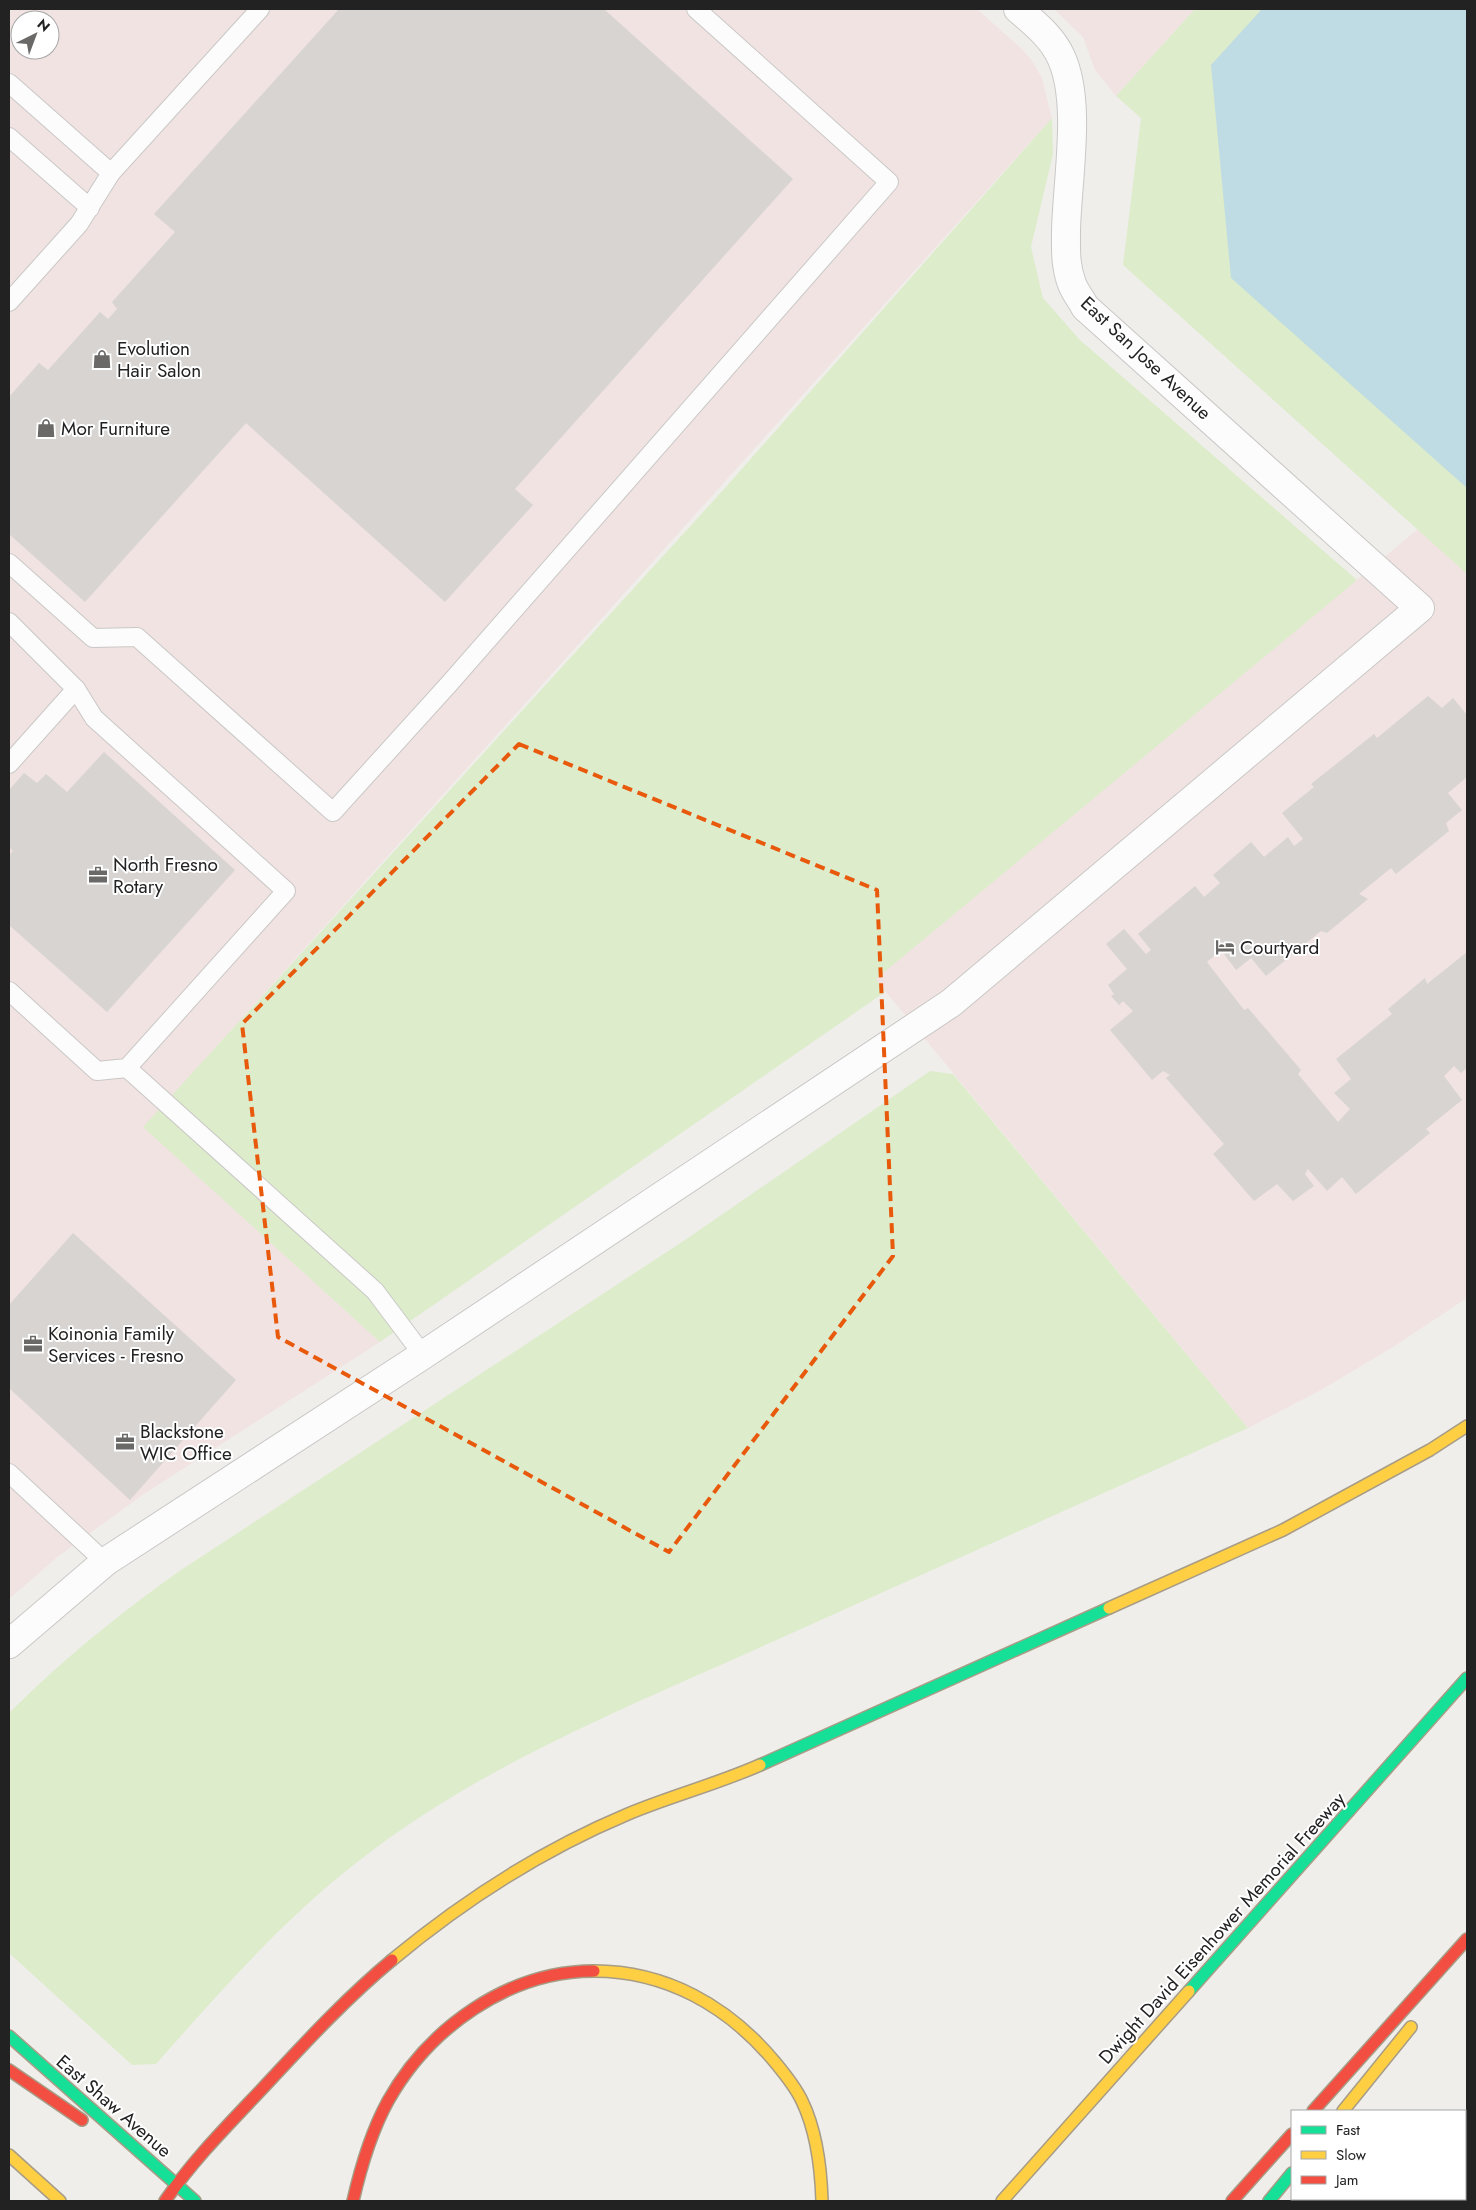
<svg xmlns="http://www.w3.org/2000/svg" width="1476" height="2210" viewBox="0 0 1476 2210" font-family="Jost,sans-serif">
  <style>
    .commercial { fill: #f1e3e1; fill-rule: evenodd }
    .grass { fill: #ddeccb }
    .water { fill: #bfdbe3 }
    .building { fill: #d7d4d2 }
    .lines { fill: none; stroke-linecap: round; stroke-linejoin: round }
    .lane-casing { stroke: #c9c8c7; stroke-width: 20 }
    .street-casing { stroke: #c9c8c7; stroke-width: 30 }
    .fast-casing { stroke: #a79c86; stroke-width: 14 }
    .slow-casing { stroke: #a79c86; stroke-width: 14 }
    .jam-casing { stroke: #a79c86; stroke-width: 14 }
    .lane { stroke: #fdfcfc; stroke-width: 18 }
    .street { stroke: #fdfcfc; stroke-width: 28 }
    .fast { stroke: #16e098; stroke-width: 11 }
    .slow { stroke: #ffcf43; stroke-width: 11 }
    .jam { stroke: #f24e42; stroke-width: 11 }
    .marked { fill: none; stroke: #e8590c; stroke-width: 4; stroke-dasharray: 10 6; stroke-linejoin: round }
    .labels { text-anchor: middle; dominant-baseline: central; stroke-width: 4; stroke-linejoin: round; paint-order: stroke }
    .poi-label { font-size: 19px; fill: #222; stroke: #fff; text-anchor: start }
    .street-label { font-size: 19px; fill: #222; stroke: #fff }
  </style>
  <rect width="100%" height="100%" fill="#f0eeeb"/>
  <!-- commercial -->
  <g class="commercial">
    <path d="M9 9H977L1022 49 1033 62 1042 78 1052 118 144 1127 380 1342 144 1494 60 1555 9 1599ZM20 20H50V50H20Z"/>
    <polygon points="1054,9 1195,9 1116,96 1095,70 1083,37"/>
    <polygon points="1418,529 1467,574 1467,1298 1393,1347 1321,1390 1248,1428 875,979"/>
  </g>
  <!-- grass -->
  <g class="grass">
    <polygon points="1195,9 1467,9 1467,574 1123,265 1141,118 1116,96"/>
    <polygon points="1052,118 1053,154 1031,247 1043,298 1080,340 1357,580 876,979 885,992 380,1342 143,1127 725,488"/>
    <path d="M930 1071 953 1074 1248 1428C1086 1501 924 1574 761 1647 623 1709 480 1766 360 1860 283 1919 220 1992 156 2064L132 2065 9 1953V1713C62 1660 120 1613 181 1570L685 1240Z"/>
  </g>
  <!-- water -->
  <polygon class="water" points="1262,9 1467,9 1467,488 1231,278 1211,65"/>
  <!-- building -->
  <g class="building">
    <polygon points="339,9 604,9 793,179 515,489 533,505 445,602 246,423 85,602 9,534 9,397 39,363 48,370 100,312 108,319 117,309 112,302 175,232 154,214"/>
    <polygon points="1428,696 1442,708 1453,698 1467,715 1467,777 1448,793 1462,810 1446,823 1449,831 1396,874 1391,868 1359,894 1368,899 1327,933 1321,931 1266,976 1251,958 1236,970 1221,950 1207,962 1244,1010 1248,1008 1301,1070 1298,1074 1338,1122 1350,1109 1334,1093 1351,1079 1336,1059 1392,1014 1388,1009 1425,978 1427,984 1467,952 1467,1068 1461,1073 1454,1066 1444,1076 1462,1100 1426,1129 1430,1133 1356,1194 1342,1177 1327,1191 1308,1169 1305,1174 1314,1186 1293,1201 1277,1184 1254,1201 1213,1154 1224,1144 1166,1078 1170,1075 1163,1071 1152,1080 1110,1030 1133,1011 1123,1001 1119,1005 1111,996 1114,994 1108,985 1127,969 1106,944 1124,929 1146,954 1151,950 1138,934 1195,886 1204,897 1220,883 1213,875 1251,842 1264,857 1288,837 1294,846 1303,839 1282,813 1314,787 1311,784 1374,734 1377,738"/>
    <polygon points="104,752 235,870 107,1012 9,925 9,855 13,851 9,847 9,790 24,773 37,783 46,774 67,792"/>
    <polygon points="73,1233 236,1380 130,1500 9,1388 9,1305"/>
  </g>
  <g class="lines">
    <!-- lane casing -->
    <g class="lane-casing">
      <g id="lane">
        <polyline points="9,83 111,173"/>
        <polyline points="9,137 90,208"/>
        <polyline points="9,302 79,224 111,173 260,9"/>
        <polyline points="9,563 93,638 137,637 333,812 449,684 889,182 696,9"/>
        <polyline points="9,622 76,689 94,718 286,891 127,1068 97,1071 9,991"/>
        <polyline points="9,764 76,689"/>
        <polyline points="127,1068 375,1291 423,1355"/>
        <polyline points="9,1473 105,1562"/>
      </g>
    </g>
    <!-- street casing -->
    <g class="street-casing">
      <path id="street" d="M9 1644 105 1562 423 1355 951 1003 1420 608 1085 307C1081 299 1075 292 1072 284 1065 266 1066 249 1066 231 1067 180 1082 102 1061 57 1052 37 1034 23 1018 9"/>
    </g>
    <!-- fast casing -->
    <g class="fast-casing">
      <g id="fast">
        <polyline points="760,1765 1109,1608"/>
        <polyline points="1189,1991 1467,1678"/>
        <polyline points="9,2036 195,2201"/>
        <polyline points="1269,2201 1292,2173"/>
        <polyline points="1422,2201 1424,2199"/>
      </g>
    </g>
    <!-- slow casing -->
    <g class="slow-casing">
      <g id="slow">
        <polyline points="1109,1608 1283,1530 1430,1450 1467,1426"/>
        <path d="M392 1960C463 1901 542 1850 628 1814 671 1796 717 1784 760 1765"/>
        <path d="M594 1971C666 1971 728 2006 774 2061 784 2073 795 2086 802 2101 817 2132 821 2167 822 2201"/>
        <polyline points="1343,2111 1411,2027"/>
        <polyline points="1465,2141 1467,2137"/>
        <polyline points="9,2155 60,2201"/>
        <polyline points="1002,2201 1189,1991"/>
      </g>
    </g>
    <!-- jam casing -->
    <g class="jam-casing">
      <g id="jam">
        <polyline points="9,2070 82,2120"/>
        <polyline points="1313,2111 1467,1939"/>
        <path d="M165 2201C193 2160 228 2125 262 2089 304 2044 344 2000 392 1960"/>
        <path d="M353 2201C361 2166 371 2132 388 2101 429 2028 508 1971 594 1971"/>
        <polyline points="1232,2201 1292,2134"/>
      </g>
    </g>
    <!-- lane -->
    <use href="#lane" class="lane"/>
    <!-- street -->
    <use href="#street" class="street"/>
    <!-- fast -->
    <use href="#fast" class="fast"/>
    <!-- slow -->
    <use href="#slow" class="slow"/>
    <!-- jam -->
    <use href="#jam" class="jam"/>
  </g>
  <!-- marked area -->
  <path class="marked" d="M519 744 877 890 893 1256 669 1552 278 1337 242 1024Z"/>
  <!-- icons -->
  <defs>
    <g id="shop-bare" transform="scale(1.5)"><path d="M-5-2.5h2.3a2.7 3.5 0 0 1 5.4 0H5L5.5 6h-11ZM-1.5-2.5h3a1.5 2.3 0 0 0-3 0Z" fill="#6a6968" stroke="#fff" stroke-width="2.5" paint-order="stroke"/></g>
    <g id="office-bare" transform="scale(1.5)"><path d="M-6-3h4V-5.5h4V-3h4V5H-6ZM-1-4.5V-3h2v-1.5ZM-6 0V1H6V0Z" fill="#6a6968" stroke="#fff" stroke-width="2.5" paint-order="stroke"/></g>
    <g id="hotel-bare" transform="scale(1.5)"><path d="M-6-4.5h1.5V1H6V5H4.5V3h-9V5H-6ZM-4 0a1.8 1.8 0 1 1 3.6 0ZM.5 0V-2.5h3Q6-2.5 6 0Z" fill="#6a6968" stroke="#fff" stroke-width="2.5" paint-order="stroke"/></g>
  </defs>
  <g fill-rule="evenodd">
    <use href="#shop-bare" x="102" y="359"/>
    <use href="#shop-bare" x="46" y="428"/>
    <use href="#office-bare" x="98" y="875"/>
    <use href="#hotel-bare" x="1225" y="947"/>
    <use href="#office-bare" x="33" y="1344"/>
    <use href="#office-bare" x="125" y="1442"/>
  </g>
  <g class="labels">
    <!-- poi labels -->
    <g class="poi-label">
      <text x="117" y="348">Evolution<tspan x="117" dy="22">Hair Salon</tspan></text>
      <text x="61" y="428">Mor Furniture</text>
      <text x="113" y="864">North Fresno<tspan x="113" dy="22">Rotary</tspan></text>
      <text x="1240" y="947">Courtyard</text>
      <text x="48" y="1333">Koinonia Family<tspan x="48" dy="22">Services - Fresno</tspan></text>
      <text x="140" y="1431">Blackstone<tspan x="140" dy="22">WIC Office</tspan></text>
    </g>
    <!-- street labels -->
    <g class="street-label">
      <text transform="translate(1146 358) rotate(43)">East San Jose Avenue</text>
      <text transform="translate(1222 1928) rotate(-48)">Dwight David Eisenhower Memorial Freeway</text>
      <text transform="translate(114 2106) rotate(41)">East Shaw Avenue</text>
    </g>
  </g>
  <!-- border -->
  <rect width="1476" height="2210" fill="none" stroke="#222222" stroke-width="20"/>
  <!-- legend -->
  <rect x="1291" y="2110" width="175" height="90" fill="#ffffff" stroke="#a7a7a7"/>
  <rect x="1301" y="2126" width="25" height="8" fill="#16e098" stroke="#a7a7a7"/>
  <text x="1336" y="2135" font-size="15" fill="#222222">Fast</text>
  <rect x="1301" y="2151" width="25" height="8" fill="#ffcf43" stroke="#a7a7a7"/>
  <text x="1336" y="2160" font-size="15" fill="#222222">Slow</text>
  <rect x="1301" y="2176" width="25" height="8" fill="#f24e42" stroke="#a7a7a7"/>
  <text x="1336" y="2185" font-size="15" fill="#222222">Jam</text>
  <!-- north arrow -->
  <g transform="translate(35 35) rotate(42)"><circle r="24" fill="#ffffff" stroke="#a7a7a7"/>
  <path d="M0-4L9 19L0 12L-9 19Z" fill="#6a6968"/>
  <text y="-8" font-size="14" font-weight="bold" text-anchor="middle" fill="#222222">N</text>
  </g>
</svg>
